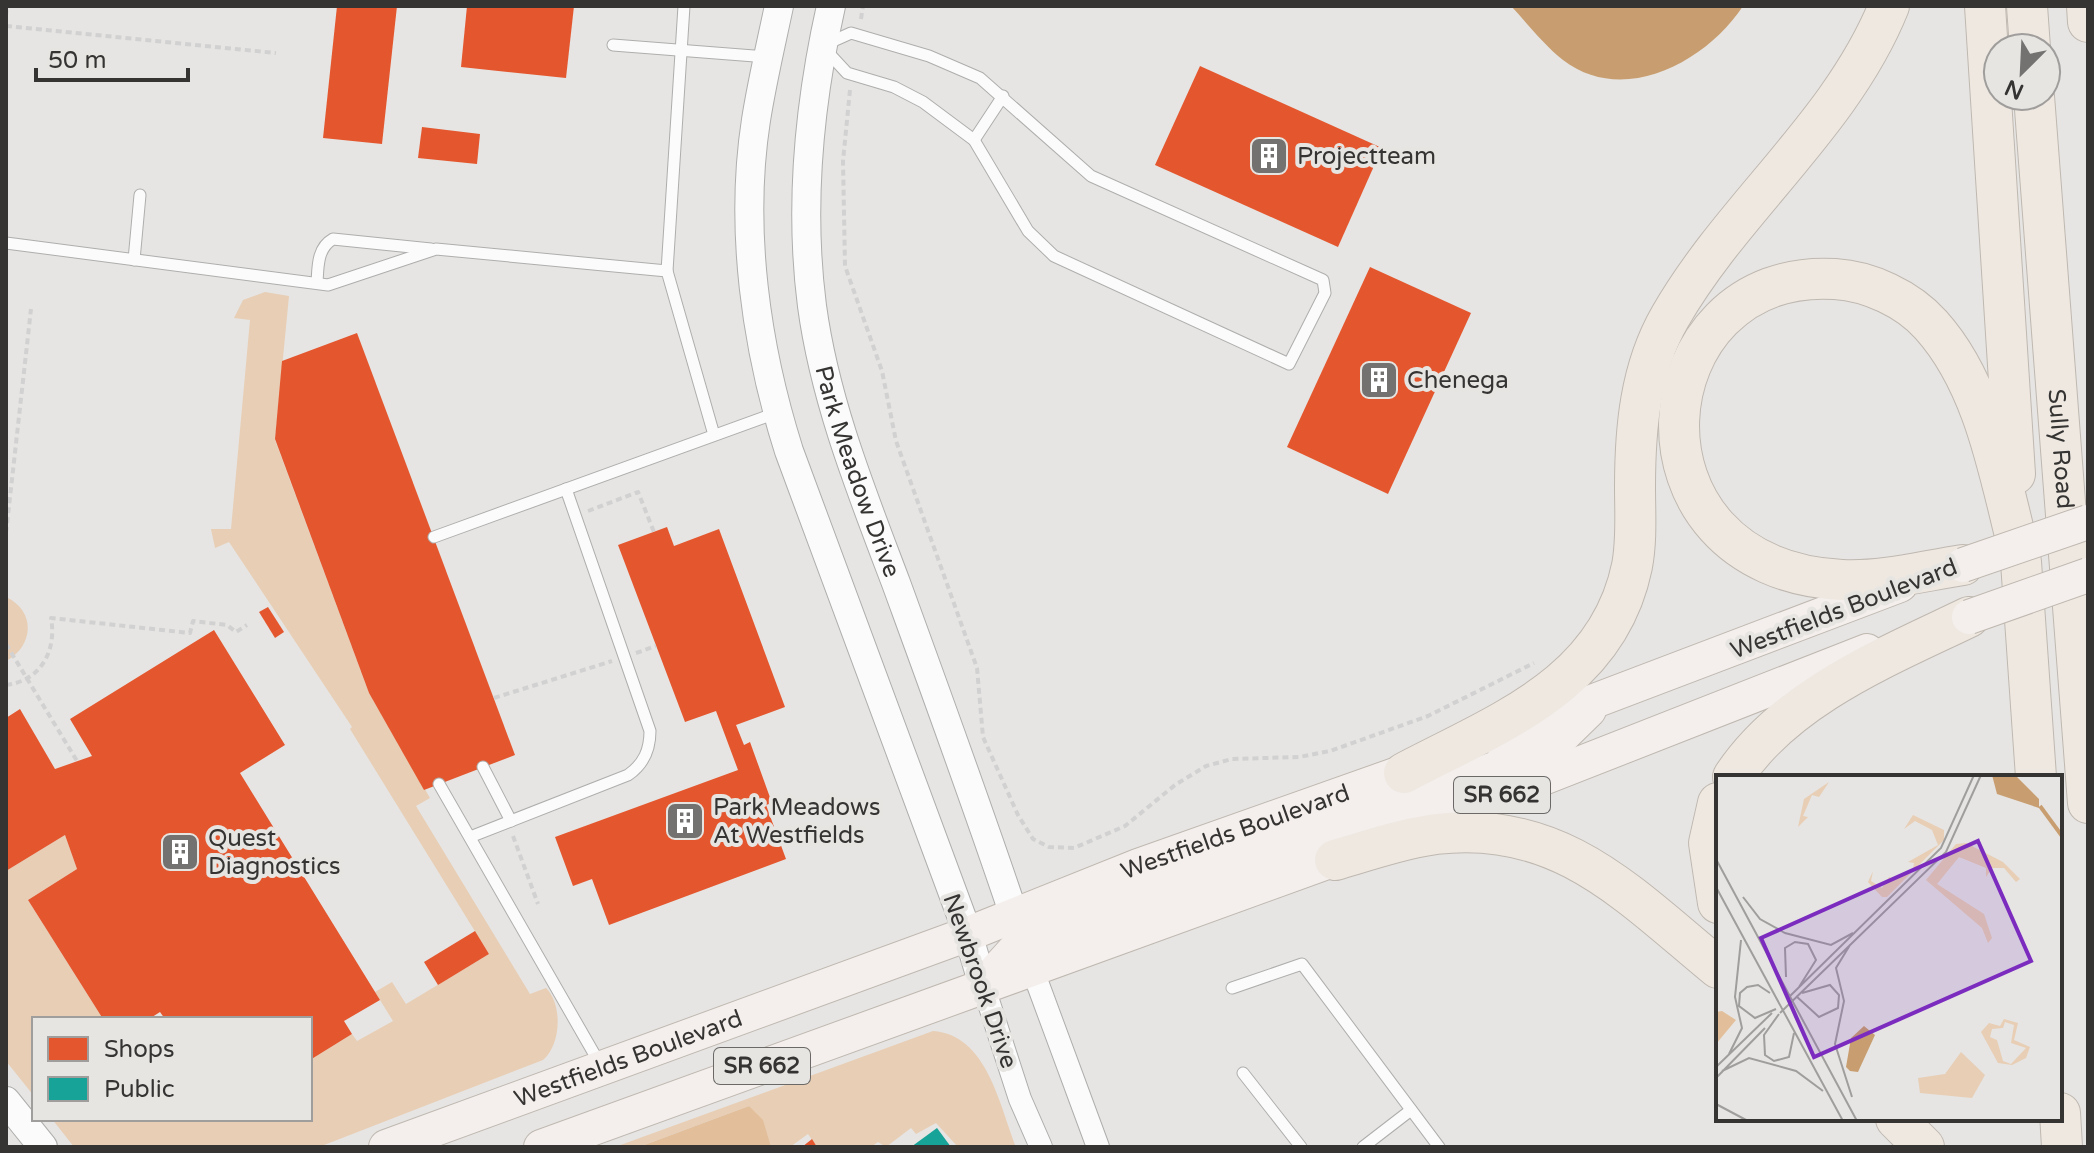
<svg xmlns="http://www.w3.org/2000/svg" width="2094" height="1153" viewBox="0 0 2094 1153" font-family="'Varela Round',sans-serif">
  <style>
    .green { fill: #e8ceb5 }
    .forest { fill: #e2bf9a }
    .water { fill: #c89e70 }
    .shops { fill: #e4572e }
    .public { fill: #17a398 }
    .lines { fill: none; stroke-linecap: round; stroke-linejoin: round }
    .service-casing { stroke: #aeaead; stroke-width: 13 }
    .minor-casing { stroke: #aeaead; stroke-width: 24 }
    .tertiary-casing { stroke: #aeaead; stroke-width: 30 }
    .primary-casing { stroke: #bfb8b0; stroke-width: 36 }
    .motorway-casing { stroke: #bfb8b0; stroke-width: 42 }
    .path { stroke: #d2d1d1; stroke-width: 4; stroke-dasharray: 6 4; stroke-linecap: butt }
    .service { stroke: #fbfbfb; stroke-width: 11 }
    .minor { stroke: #fbfbfb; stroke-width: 22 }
    .tertiary { stroke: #fbfbfb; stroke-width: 28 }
    .primary { stroke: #f4efec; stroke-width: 34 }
    .motorway { stroke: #eee8e1; stroke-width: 40 }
    .primary-bridge-casing { stroke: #bfb8b0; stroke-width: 36; stroke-linecap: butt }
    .primary-bridge { stroke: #f4efec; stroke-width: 34 }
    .labels { text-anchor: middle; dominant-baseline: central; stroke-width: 8; stroke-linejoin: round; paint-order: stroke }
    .shield { fill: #e7e5e2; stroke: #6a6968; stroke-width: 2 }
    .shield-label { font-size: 22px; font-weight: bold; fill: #353433 }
    .poi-label { font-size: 24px; fill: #353433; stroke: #e7e5e2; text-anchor: start }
    .street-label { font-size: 24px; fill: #353433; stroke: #e7e5e2 }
    .inset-river { fill: none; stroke: #c89e70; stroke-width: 4 }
    .inset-road { fill: none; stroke: #9f9e9d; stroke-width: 2 }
    .view { fill: #7b2cbf; fill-opacity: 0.15; stroke: #7b2cbf; stroke-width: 4 }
    .inset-edge { fill: none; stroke: #353433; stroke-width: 4 }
  </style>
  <rect width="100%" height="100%" fill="#e6e5e3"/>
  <!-- green -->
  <g class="green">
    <path d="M265 292 289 296 275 440 369 693 430 798 416 806 530 994 546 988C563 1005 561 1045 543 1060L319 1147H74L52 1119H310V1060L352 1034 357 1041 393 1021 375 992 392 982 406 1004 489 954 350 729 352 727 229 542 215 548 211 529H231L250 320 234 318 243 300Z"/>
    <path d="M6 597C36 611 34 646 6 661Z"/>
    <polygon points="65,835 77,869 28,900 103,1019 34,1019 34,1096 6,1061 6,871"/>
    <path d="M933 1031C987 1035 999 1104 1016 1147H958L936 1123 916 1134 911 1128 886 1147 878 1142 871 1147H817L808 1134 790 1147H771L749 1106 639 1147H615Z"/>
  </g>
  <!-- forest -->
  <polygon class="forest" points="749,1106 763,1120 771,1147 639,1147"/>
  <!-- water -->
  <path class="water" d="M1511 6H1743C1707 61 1624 107 1563 60 1544 45 1527 23 1511 6Z"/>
  <!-- shops -->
  <g class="shops">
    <polygon points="337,6 397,6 382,144 323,138"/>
    <polygon points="467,6 574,6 566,78 461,67"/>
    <polygon points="1200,66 1382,148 1338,247 1155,165"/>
    <polygon points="422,127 480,134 477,164 418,158"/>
    <polygon points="1370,267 1471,313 1388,494 1287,447"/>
    <polygon points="357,333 515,755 424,790 369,693 275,439 282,361"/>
    <polygon points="667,527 674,546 719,529 785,707 736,725 744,745 750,742 772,803 766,805 786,859 609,925 592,879 573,886 555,837 738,770 716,711 685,722 618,545"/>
    <polygon points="268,607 284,632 275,638 259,612"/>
    <polygon points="214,630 285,745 240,773 380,1000 344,1021 352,1034 310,1060 310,1019 165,1019 160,1012 149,1019 103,1019 28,900 77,869 65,835 6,871 6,718 20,709 55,769 92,756 70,719"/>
    <polygon points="475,931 489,954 438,985 424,962"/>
    <polygon points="812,1139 817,1147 802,1147"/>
  </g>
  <!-- public -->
  <polygon class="public" points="937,1128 951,1147 911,1147"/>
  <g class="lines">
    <!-- service casing -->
    <g class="service-casing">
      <g id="service">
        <polygon points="851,33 929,56 980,78 1091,176 1323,280 1325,293 1289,364 1054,256 1028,231 974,140 923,102 894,87 847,73 822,46"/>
        <polyline points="613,45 768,57"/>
        <polyline points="974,140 1003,96"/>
        <polyline points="6,243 328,285 436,249 667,271 714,435"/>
        <polyline points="134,260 140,195"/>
        <polyline points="667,271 684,6"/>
        <path d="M317 283C318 267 317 248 333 239L431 249"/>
        <polyline points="434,537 776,413"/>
        <polyline points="483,767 511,821"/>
        <polyline points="439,784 600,1064"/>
        <path d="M470 837 628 775C644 764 650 750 650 731L566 489"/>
        <polyline points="1232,988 1302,964 1439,1147"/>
        <polyline points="1243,1073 1301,1147"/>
        <polyline points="1363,1147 1411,1110"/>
      </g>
    </g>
    <!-- minor casing -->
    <g class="minor-casing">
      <g id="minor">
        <polyline points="1033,971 1098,1147"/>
        <polyline points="983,985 1020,1099 1041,1147"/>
      </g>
    </g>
    <!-- tertiary casing -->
    <g class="tertiary-casing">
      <g id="tertiary">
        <path d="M779 6C771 44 762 82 756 120 739 229 756 347 789 451L968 934 983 985"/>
        <path id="s1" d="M831 6C809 104 799 206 812 306 825 402 862 493 896 583 939 701 982 818 1021 936"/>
        <polyline points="6,1101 43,1147"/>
      </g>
    </g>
    <!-- primary casing -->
    <g class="primary-casing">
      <g id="primary">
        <polyline points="1497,738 1900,585"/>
        <polyline points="1413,829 1867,651"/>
        <polyline points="983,985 1023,941 1549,749 1589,710"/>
        <path id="s2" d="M386 1147 968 934 1138 866 1429 763"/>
        <polyline points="541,1147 1360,850"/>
      </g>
    </g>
    <!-- motorway casing -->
    <g class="motorway-casing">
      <g id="motorway">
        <polyline points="1985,6 2015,474"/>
        <polyline points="2027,6 2030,48"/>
        <polyline points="2087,6 2088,22"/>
        <path id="s3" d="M2034 96 2088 803"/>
        <polyline points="2021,562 2036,777"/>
        <path d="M1963 565C1923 571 1883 582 1842 580 1612 568 1640 267 1835 279 1869 281 1908 299 1931 325 1986 386 2000 479 2020 555"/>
        <path d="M1404 773C1499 723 1608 684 1632 566 1637 540 1635 513 1635 487 1635 429 1640 369 1670 317 1733 207 1841 125 1889 6"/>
        <path d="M1733 777C1786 697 1886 657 1969 617"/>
        <polyline points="1718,803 1709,843 1718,903"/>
        <path d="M1335 860C1369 850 1401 839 1436 834 1561 819 1630 896 1718 968"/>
        <polyline points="2060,1113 2062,1147"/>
        <polyline points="1896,1119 1924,1147"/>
      </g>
    </g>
    <!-- path -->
    <g class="path">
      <polyline points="6,16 7,6"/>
      <polyline points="861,19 863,6"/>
      <polyline points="6,26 276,53"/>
      <polyline points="850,90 843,161 845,266 882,371 896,441 977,668 983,737 1018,815 1033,839 1049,847 1074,848 1125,826 1175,785 1206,766 1232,759 1299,757 1330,751 1428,716 1534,663"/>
      <polyline points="588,511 638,492 654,532"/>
      <polyline points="6,533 31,309"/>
      <polyline points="6,644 77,761"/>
      <polyline points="636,653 656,646"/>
      <path d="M6 685C41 681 57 650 51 618L190 633 193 621 227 625 236 632 247 625"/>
      <polyline points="494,698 612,661"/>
      <polyline points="513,836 538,904"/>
    </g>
    <!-- service -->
    <use href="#service" class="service"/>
    <!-- minor -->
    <use href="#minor" class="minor"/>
    <!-- tertiary -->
    <use href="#tertiary" class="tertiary"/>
    <!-- primary -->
    <use href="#primary" class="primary"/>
    <!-- motorway -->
    <use href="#motorway" class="motorway"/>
    <!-- primary-bridge casing -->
    <g class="primary-bridge-casing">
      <g id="primary-bridge">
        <polyline points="1963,565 2088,522"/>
        <polyline points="1969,617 2088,575"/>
      </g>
    </g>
    <!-- primary-bridge -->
    <use href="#primary-bridge" class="primary-bridge"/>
  </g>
  <!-- icons -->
  <defs>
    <g id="building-square" transform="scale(2)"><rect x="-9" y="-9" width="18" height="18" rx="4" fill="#737271" stroke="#e7e5e2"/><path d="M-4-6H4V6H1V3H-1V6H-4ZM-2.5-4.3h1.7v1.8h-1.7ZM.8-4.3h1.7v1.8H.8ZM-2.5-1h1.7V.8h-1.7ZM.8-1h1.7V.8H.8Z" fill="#fff"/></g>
  </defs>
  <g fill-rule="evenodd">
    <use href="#building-square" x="1269" y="156"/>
    <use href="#building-square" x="1379" y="380"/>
    <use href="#building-square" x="685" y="821"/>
    <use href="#building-square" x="180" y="852"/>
  </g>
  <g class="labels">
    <!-- shield labels -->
    <g class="shield">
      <rect x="1454" y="777" width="96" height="36" rx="6"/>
      <rect x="714" y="1048" width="96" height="36" rx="6"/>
    </g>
    <g class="shield-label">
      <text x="1502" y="795">SR 662</text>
      <text x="762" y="1066">SR 662</text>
    </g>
    <!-- poi labels -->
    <g class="poi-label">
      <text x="1297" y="156">Projectteam</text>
      <text x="1407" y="380">Chenega</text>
      <text x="713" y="807">Park Meadows<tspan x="713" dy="28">At Westfields</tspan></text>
      <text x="208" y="838">Quest<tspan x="208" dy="28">Diagnostics</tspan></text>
    </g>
    <!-- street labels -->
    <g class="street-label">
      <text stroke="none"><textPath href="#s3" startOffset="354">Sully Road</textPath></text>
      <text stroke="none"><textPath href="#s1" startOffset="474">Park Meadow Drive</textPath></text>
      <text transform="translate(1844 609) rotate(-21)">Westfields Boulevard</text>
      <text stroke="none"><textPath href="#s2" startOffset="906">Westfields Boulevard</textPath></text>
      <text transform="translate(980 981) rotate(71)">Newbrook Drive</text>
      <text stroke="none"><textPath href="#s2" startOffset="258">Westfields Boulevard</textPath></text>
    </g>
  </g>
  <!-- overview -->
  <g transform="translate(1716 775)">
    <rect width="346" height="346" fill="#e6e5e3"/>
    <path d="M113 7 103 22 96 20 87 41 92 42 82 52 88 24ZM197 40 228 55V65L171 122H166L152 107 157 96 155 106 166 113 173 102 179 105 197 95 198 88 192 87 222 70 216 55 199 46 188 54ZM250 68 287 87 304 104 300 107 288 93H276L270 102V93L243 82 221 109 268 139 276 163 272 168 266 153 210 105 240 69ZM288 244 302 248 298 265 314 272 310 283 296 290 282 288 265 257 273 248 284 251ZM289 247 298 250 295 268 310 273 295 289 287 286 281 265 274 262 276 254 287 253ZM245 277 269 300 256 323 204 318 202 303 229 299Z" fill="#e8ceb5" fill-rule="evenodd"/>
    <path d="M6 236 20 245 0 269V237Z" fill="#e2bf9a"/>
    <path d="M276 0H299L323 24V33L281 19ZM148 251 159 260 142 297 134 296 130 292 135 263Z" fill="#c89e70"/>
    <path class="inset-river" d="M324 31 346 61"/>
    <path class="inset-road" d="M0 84 141 346M0 112 127 346M27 122 44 144 69 158 115 170 137 158M134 170 120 193 128 226 119 269 136 322M70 202 69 173 79 167 92 169 100 185 83 212M54 218 42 210 31 212 24 218 23 231 39 243 60 234M80 221 103 242 122 233 123 220 114 210 86 218M71 224 225 73 258 0M64 238 230 77 265 0M63 239 48 260 49 280 58 286 73 282 78 258M13 279 26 253 19 222 25 165M0 292 56 238M6 296 33 283 80 296 107 316M0 303 49 253M0 329 32 346"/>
    <path class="view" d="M262 66 315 186 98 282 45 163Z"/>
    <rect width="346" height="346" class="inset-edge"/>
  </g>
  <!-- border -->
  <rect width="2094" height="1153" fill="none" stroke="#353433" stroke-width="16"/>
  <!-- legend -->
  <rect x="32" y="1017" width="280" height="104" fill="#e7e5e2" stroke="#a09e9c" stroke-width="2"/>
  <rect x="48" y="1037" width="40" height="24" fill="#e4572e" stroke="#a09e9c" stroke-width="2"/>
  <text x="104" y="1057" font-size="24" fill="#353433">Shops</text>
  <rect x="48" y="1077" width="40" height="24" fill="#17a398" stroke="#a09e9c" stroke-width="2"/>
  <text x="104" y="1097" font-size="24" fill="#353433">Public</text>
  <!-- north arrow -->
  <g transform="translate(2022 72) rotate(204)"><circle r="38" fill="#e7e5e2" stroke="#a09e9c" stroke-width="2"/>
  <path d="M0-6L14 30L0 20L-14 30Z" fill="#737271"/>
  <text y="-12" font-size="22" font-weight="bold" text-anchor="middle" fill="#353433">N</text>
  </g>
  <!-- scale -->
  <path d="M36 68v12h152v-12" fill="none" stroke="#353433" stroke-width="4"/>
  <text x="48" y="68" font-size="24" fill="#353433" stroke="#e7e5e2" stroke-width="6" paint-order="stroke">50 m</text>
</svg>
